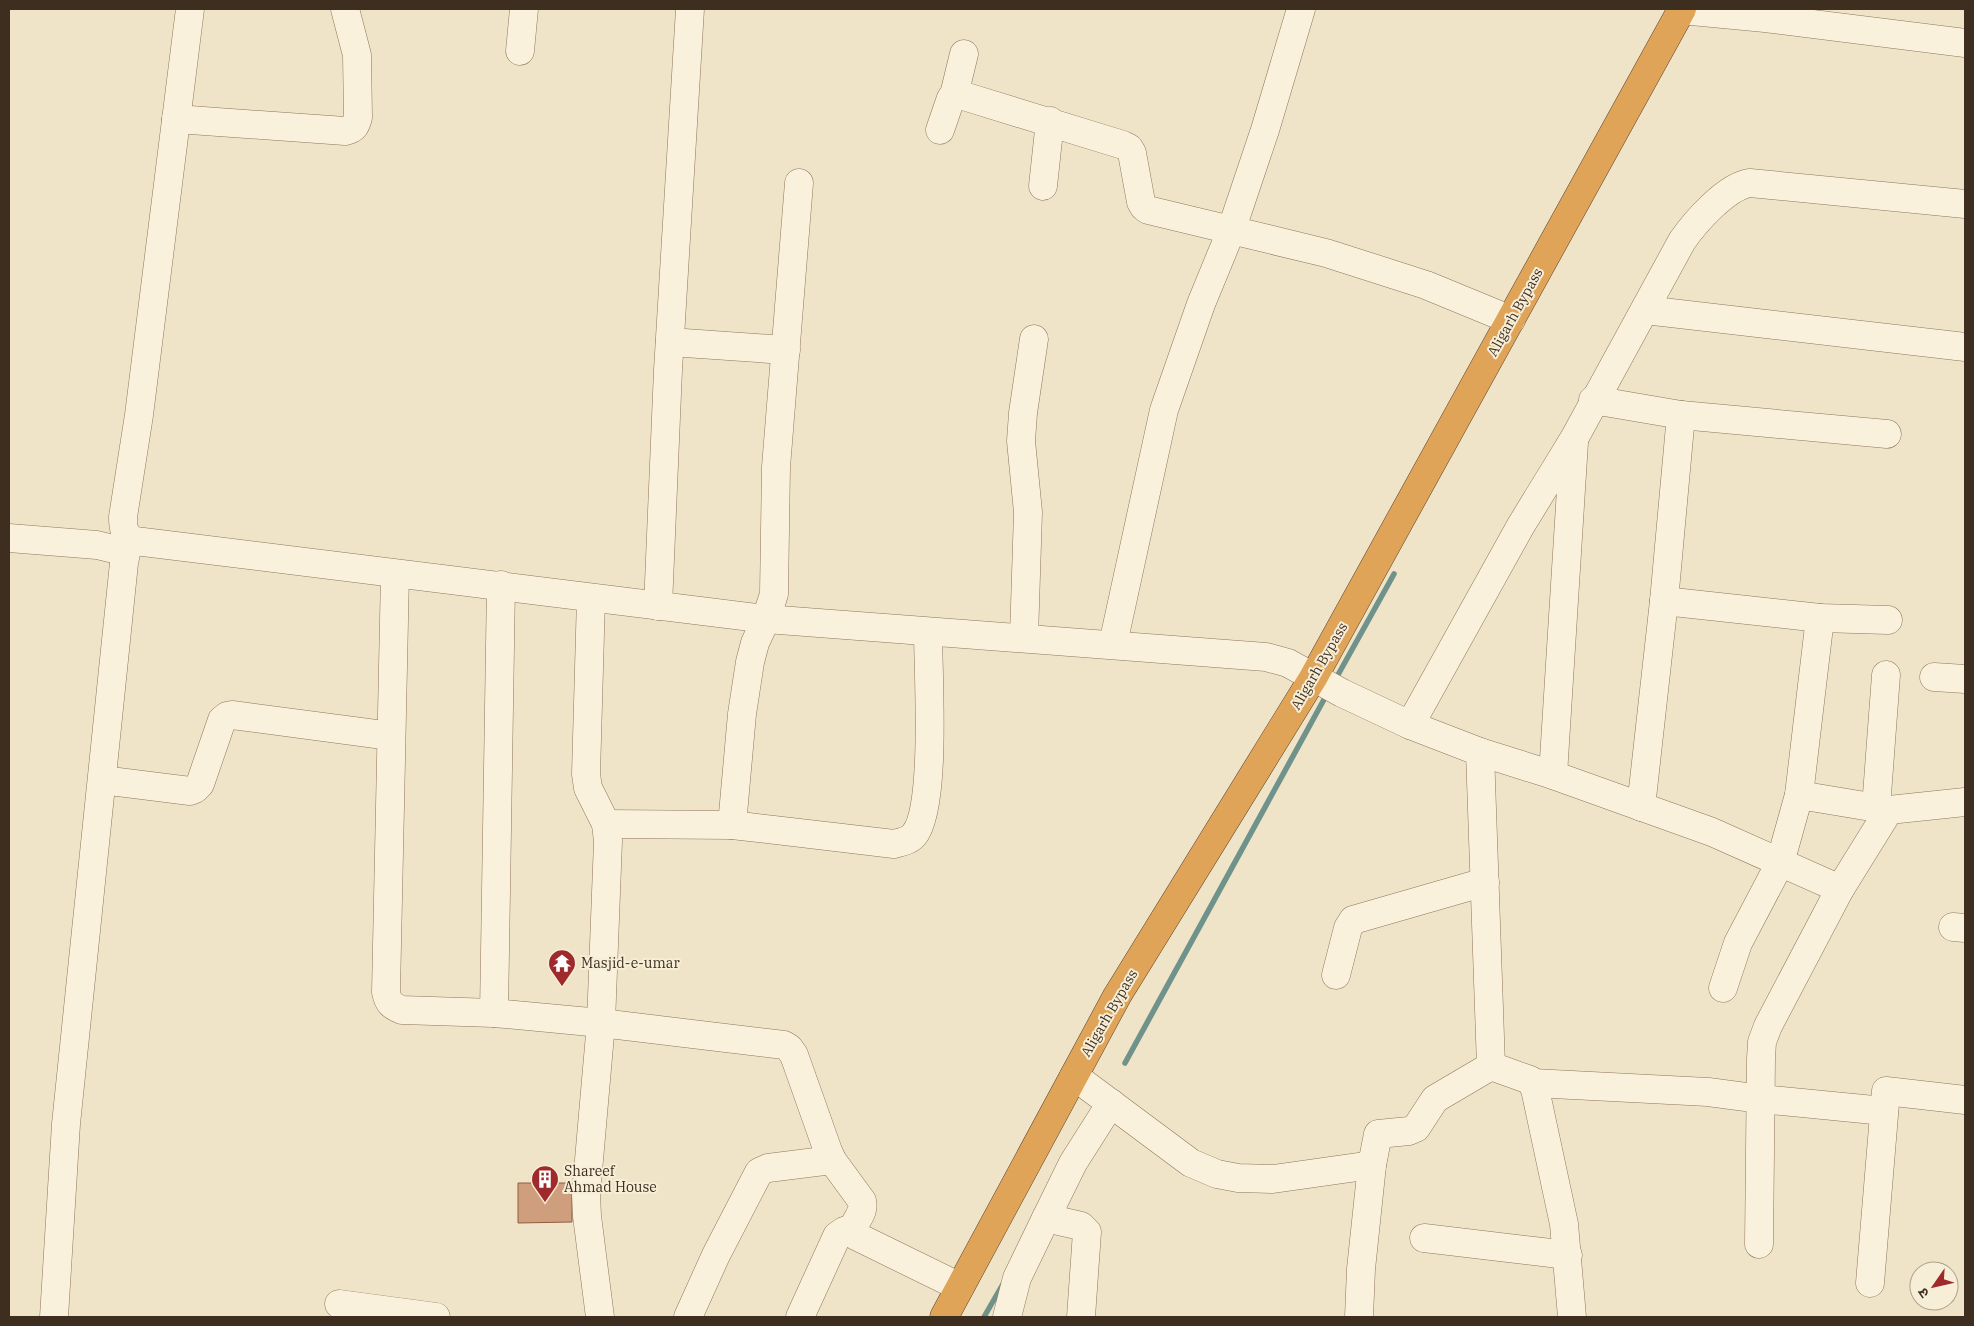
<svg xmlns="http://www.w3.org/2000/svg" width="1974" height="1326" viewBox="0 0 1974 1326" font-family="'IBM Plex Serif','Noto Sans Devanagari',serif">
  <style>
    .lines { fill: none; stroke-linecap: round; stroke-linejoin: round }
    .stream { stroke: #6f938a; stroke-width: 5.5 }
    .building { fill: #cf9f7d; stroke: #8d5f41 }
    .minor-casing { stroke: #8d765c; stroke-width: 29 }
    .highway-casing { stroke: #5b4430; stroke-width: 29 }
    .minor { stroke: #faf1dc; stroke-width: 28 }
    .highway { stroke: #e0a458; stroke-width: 28 }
    .labels { text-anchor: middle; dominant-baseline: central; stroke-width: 4; stroke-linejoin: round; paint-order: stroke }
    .street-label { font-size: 14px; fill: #3d2e20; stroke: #f7eed8 }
    .poi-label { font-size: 14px; fill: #3d2e20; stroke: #f7eed8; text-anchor: start }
  </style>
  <rect width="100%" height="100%" fill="#f0e4c8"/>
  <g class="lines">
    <!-- stream -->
    <g class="stream">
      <polyline points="1334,682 1394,574"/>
      <polyline points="1125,1063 1327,694"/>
      <polyline points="984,1317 1003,1284"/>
    </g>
  </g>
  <!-- building -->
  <polygon class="building" points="518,1183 572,1183 572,1222 518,1223"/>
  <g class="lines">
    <!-- minor casing -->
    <g class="minor-casing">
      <g id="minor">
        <path d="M190 9 139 415 123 517C123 529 124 535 135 541L766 619 1266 657 1288 663 1342 693 1410 725 1480 752 1553 775 1712 832 1840 889"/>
        <polyline points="1681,10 1765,18 1965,43"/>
        <polyline points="520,51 524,9"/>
        <polyline points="954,95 964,54"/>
        <path d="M176 119 345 131C354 129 356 126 358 117L357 55 345 9"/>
        <polyline points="940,130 951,98 957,94 1123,145 1129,148 1132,153 1141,202 1144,207 1148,210 1326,253 1426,285 1511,320"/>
        <polyline points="1043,186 1050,121"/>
        <polyline points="1645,310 1965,347"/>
        <polyline points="670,342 786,350"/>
        <polyline points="1593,400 1681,415 1887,434"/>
        <polyline points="9,538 97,545 126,552"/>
        <path d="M395 574 386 992C388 1003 392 1006 402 1010L494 1013 601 1023 784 1045 789 1048 794 1055 828 1151 832 1160 862 1201C865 1212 856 1219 853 1229L856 1236 960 1287"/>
        <polyline points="591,598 586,774 588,788 606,824 608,841 601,1023 586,1194 587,1216 600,1317"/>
        <polyline points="1664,601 1820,618 1888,620"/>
        <polyline points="658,606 668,370 690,9"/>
        <polyline points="1024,637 1028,512 1021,441 1023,413 1034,339"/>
        <polyline points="1113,644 1164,410 1201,304 1231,231 1265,130 1301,9"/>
        <polyline points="1934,677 1965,679"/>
        <path d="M1410 725 1520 527 1575 437 1682 241C1695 222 1727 186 1750 183L1965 204"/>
        <polyline points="1480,752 1491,1066 1530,1080 1535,1089 1564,1224 1572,1317"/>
        <polyline points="1553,775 1574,442"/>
        <polyline points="102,780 190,791 195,789 200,784 222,720 227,716 232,715 391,736"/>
        <polyline points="1799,795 1889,810"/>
        <polyline points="1641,807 1664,601 1681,415"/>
        <polyline points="1876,808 1886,675"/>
        <path d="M606 824 732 825 894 844C901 842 909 841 914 835 937 808 928 672 928 632"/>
        <polyline points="732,825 742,714 750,662 755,643 766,619 774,594 776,467 799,183"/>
        <polyline points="1953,927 1965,928"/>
        <polyline points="1336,975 1348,928 1353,920 1485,882"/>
        <polyline points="1723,988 1738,943 1780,863 1799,795 1820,618"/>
        <polyline points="494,1013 501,585"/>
        <polyline points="1074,1076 1191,1163 1217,1174 1238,1178 1273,1179 1372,1165"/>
        <polyline points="1533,1083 1708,1092 1761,1099 1884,1111"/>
        <polyline points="1046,1218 1081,1226 1087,1232 1081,1317"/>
        <polyline points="1424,1238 1568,1255"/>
        <polyline points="1759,1244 1761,1059 1762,1042 1768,1026 1840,889 1889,810 1965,802"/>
        <polyline points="1870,1283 1886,1091 1965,1100"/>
        <polyline points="339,1304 436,1317"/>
        <polyline points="54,1317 66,1124 124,563 129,538"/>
        <polyline points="688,1317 716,1255 759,1172 768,1168 832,1160"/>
        <polyline points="800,1317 837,1236 844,1231 853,1229"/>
        <polyline points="1007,1317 1017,1278 1046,1218 1073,1163 1111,1103"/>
        <polyline points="1359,1317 1361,1269 1372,1165 1378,1134 1409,1131 1416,1128 1435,1099 1491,1066"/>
      </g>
    </g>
    <!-- highway casing -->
    <g class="highway-casing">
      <polyline id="highway" points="944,1317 1117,996 1313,678 1682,9"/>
    </g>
    <!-- minor -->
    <use href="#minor" class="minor"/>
    <!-- highway -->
    <use href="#highway" class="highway"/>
  </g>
  <!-- icons -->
  <defs>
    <g id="temple-pin" transform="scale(1.4375)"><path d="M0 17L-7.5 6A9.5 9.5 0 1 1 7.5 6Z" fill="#9e2a2b" stroke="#f7eed8"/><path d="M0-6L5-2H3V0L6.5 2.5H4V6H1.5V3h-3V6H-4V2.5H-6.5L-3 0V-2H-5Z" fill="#fff"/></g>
    <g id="building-pin" transform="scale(1.4375)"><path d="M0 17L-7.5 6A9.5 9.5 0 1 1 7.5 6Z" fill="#9e2a2b" stroke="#f7eed8"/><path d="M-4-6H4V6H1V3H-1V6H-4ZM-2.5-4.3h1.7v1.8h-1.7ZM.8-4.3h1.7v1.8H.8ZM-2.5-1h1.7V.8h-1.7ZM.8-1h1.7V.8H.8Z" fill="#fff"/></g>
  </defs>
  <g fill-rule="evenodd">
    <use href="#temple-pin" x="562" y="963"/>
    <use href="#building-pin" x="545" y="1179"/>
  </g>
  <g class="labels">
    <!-- street labels -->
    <g class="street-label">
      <text transform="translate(1515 312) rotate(-61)">Aligarh Bypass</text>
      <text transform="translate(1319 666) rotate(-60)">Aligarh Bypass</text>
      <text transform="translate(1109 1013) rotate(-60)">Aligarh Bypass</text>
    </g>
    <!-- poi labels -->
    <g class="poi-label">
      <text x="581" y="963">Masjid-e-umar</text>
      <text x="564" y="1171">Shareef<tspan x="564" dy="16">Ahmad House</tspan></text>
    </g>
  </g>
  <!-- border -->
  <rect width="1974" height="1326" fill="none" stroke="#3d2e20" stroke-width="20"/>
  <!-- north arrow -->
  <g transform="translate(1934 1286) rotate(236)"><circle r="24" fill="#f7eed8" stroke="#ada18e"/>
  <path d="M0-4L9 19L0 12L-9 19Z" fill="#9e2a2b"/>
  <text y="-8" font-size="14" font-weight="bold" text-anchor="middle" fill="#3d2e20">उ</text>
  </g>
</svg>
